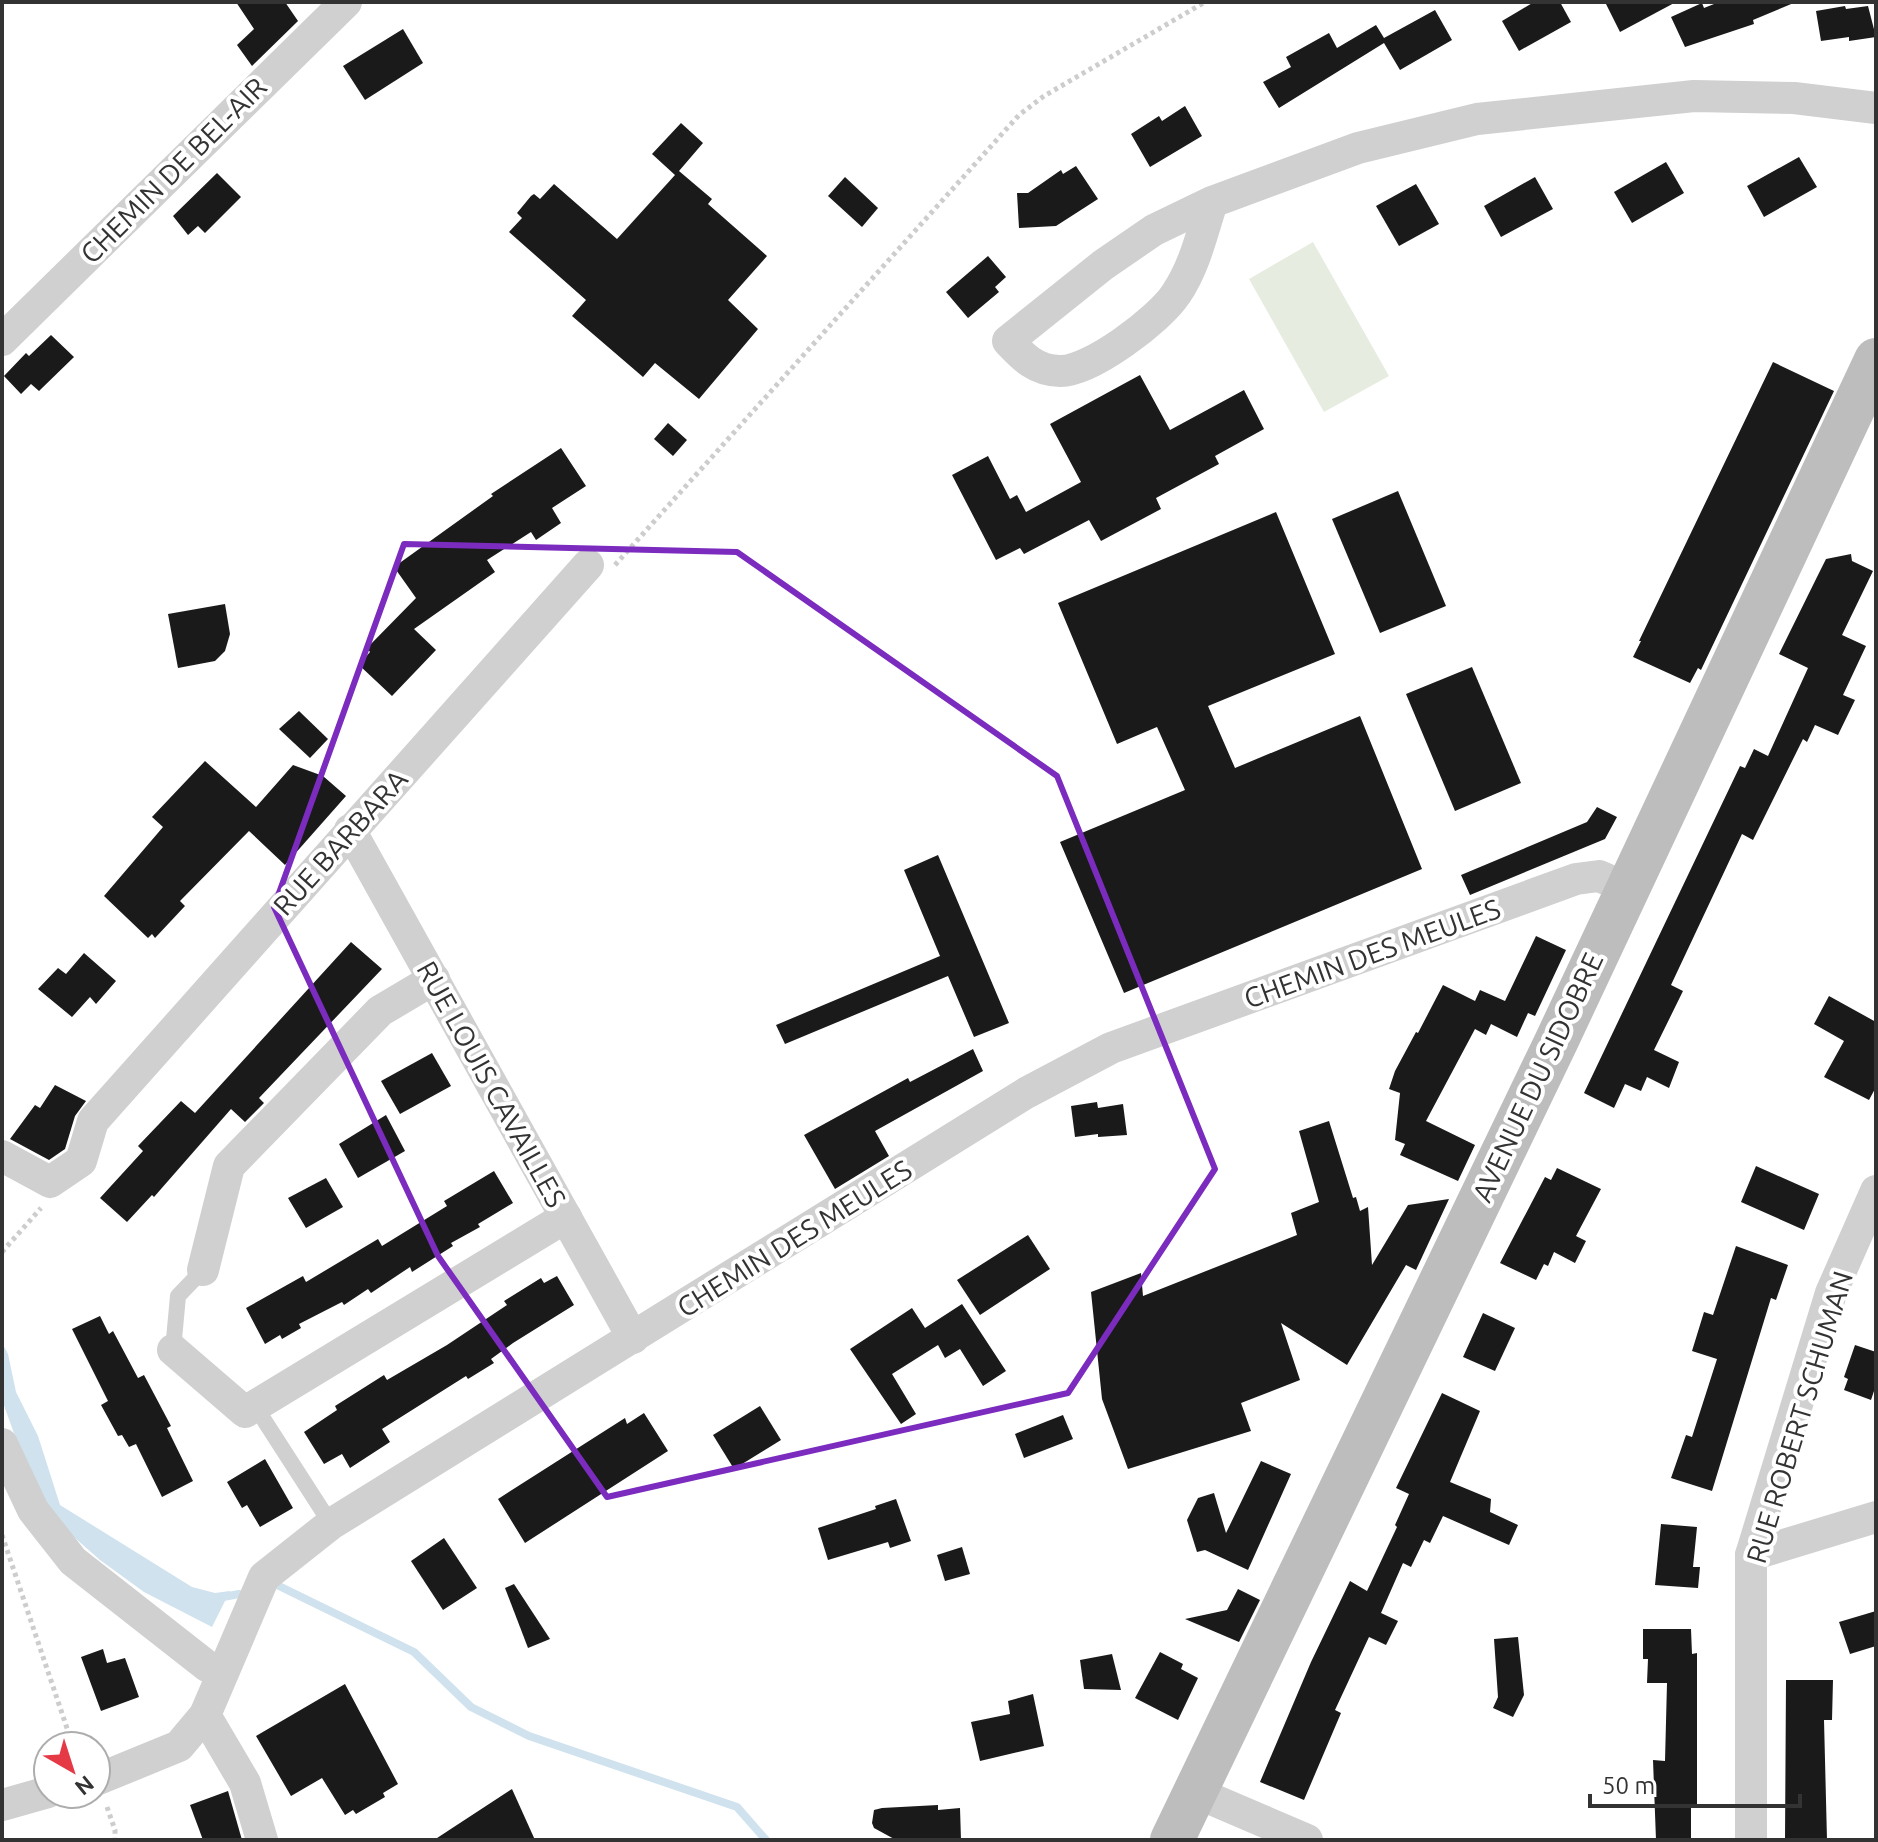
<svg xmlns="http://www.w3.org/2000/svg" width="1878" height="1842" viewBox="0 0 1878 1842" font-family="Ubuntu,sans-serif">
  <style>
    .park { fill: #e6ecdf }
    .water { fill: #cfe2ee }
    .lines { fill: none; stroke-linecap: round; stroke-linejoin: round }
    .stream { stroke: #cfe2ee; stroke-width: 8 }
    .building { fill: #1a1a1a }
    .path { stroke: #cdcdcd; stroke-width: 5; stroke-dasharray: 4 4; stroke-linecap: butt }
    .lane { stroke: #d0d0d0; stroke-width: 16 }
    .street { stroke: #d0d0d0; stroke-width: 32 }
    .secondary { stroke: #bdbdbd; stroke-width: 44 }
    .marked { fill: none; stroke: #7b2cbf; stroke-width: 6; stroke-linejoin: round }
    .labels { text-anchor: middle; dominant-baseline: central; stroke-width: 8; stroke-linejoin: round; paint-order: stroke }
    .street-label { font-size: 28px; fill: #333; stroke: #fff }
  </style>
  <rect width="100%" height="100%" fill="#fff"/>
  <!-- park -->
  <polygon class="park" points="1313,242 1389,376 1324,412 1249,279"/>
  <!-- water -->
  <polygon class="water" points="2,1343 8,1354 16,1392 38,1436 60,1505 192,1587 215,1593 230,1591 212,1627 144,1592 100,1560 41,1508 2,1400"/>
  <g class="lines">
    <!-- stream -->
    <g class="stream">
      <polyline points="279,1586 414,1652 471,1707 529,1736 737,1807 766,1840"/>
      <polyline points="218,1598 239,1594"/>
    </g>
  </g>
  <!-- building -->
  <g class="building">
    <polygon points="236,2 285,2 298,21 252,66 237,45 254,29"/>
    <polygon points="1534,2 1560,2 1571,22 1519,51 1502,21"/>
    <polygon points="1605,2 1676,2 1620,32"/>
    <polygon points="1719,2 1796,2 1753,20 1754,24 1685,47 1671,17 1702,3 1704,8"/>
    <polygon points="1845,6 1846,9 1868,6 1876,37 1849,41 1849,37 1821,41 1816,11"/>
    <polygon points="1435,10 1452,40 1400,70 1384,43 1279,108 1263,82 1291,67 1286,57 1329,33 1337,48 1376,25 1384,38"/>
    <polygon points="403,29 423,63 365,100 343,66"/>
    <polygon points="1185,106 1202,136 1150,167 1131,134 1159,116 1162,121"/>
    <polygon points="681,123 703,143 679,171 712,199 708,204 767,256 728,300 758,329 699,399 655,363 643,377 572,316 586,300 509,232 522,218 517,213 531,196 534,194 540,199 554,184 617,239 675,175 652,154"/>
    <polygon points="1799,157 1817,187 1764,217 1747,186"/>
    <polygon points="1666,162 1684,193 1632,223 1614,192"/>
    <polygon points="1076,166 1098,199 1056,226 1019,228 1017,193 1028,193 1061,170 1063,174"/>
    <polygon points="217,173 241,197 205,233 198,226 188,235 173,216"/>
    <polygon points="845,177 878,208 862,227 828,196"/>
    <polygon points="1535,177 1553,209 1501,237 1484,206"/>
    <polygon points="1416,184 1439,224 1399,246 1376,206"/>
    <polygon points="988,256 1006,277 995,287 999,292 968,318 946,292"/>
    <polygon points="51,335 74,357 39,391 31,384 21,394 4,376 26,353 29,356"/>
    <polygon points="1773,362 1834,391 1701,670 1698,668 1690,683 1633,657 1641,641 1639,641"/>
    <polygon points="1140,375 1170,430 1244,390 1264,429 1215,456 1219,464 1156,498 1161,509 1101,541 1089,520 1024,554 1020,548 996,560 952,475 988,456 1010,499 1017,495 1026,512 1081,482 1050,424"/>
    <polygon points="668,423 687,440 673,456 654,439"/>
    <polygon points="561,448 586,486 552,508 561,523 536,540 531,532 487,560 495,572 414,629 436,650 392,696 359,665 370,652 367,648 416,598 394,567 493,496 491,494"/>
    <polygon points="1398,491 1446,606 1380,633 1332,519"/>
    <polygon points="1276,512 1335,654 1208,706 1235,768 1360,716 1422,869 1124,993 1060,842 1185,790 1157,727 1117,744 1058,603"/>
    <polygon points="1851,554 1852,561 1873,571 1842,635 1866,646 1843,695 1855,700 1838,735 1815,725 1807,742 1803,739 1753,840 1742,834 1671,985 1683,991 1654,1050 1679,1062 1669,1088 1647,1077 1641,1091 1625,1084 1614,1108 1584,1093 1740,766 1745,768 1754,749 1768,756 1808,668 1779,654 1817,577 1826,559"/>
    <polygon points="225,604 230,634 225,651 215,661 178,668 168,614"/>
    <polygon points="1472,667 1521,783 1455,811 1406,694"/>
    <polygon points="299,711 328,739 310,758 279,729"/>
    <polygon points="205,761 256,807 293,765 323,776 346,796 285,865 249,831 180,901 185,906 155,938 152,934 148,938 104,896 163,827 152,817"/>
    <polygon points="1597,807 1617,817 1605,839 1470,895 1461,875 1587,822"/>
    <polygon points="938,855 1009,1023 974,1037 948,976 785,1044 776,1025 940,956 904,870"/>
    <polygon points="1536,936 1566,950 1535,1016 1528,1013 1517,1037 1491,1024 1486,1035 1475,1029 1426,1121 1475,1145 1458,1181 1400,1155 1405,1144 1395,1140 1400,1093 1389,1089 1395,1071 1416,1032 1418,1033 1443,985 1475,1001 1480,990 1505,1001"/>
    <polygon points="351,942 382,969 259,1098 264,1103 245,1122 231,1109 154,1197 152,1195 127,1222 100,1198 143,1151 138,1146 181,1101 195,1113"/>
    <polygon points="84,953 116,981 96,1004 90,997 72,1017 38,989 58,968 66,974"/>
    <polygon points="1829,996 1876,1022 1876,1087 1869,1100 1824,1077 1844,1041 1814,1024"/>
    <polygon points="973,1049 983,1071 875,1131 889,1156 835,1189 804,1135 908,1078 910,1082"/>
    <polygon points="432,1053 451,1086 400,1114 381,1081"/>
    <polygon points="55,1085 86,1101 75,1116 65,1149 49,1160 10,1139 35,1105 40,1108"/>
    <polygon points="1097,1102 1098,1108 1123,1104 1127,1135 1098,1137 1098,1134 1075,1137 1071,1106"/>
    <polygon points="386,1115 405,1151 358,1178 339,1144"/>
    <polygon points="1329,1121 1353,1198 1356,1197 1360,1211 1368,1207 1372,1265 1408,1205 1449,1199 1416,1270 1406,1265 1347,1365 1281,1323 1300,1380 1241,1403 1251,1431 1128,1469 1102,1399 1091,1292 1141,1273 1143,1296 1297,1235 1291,1213 1319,1202 1299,1131"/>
    <polygon points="1756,1166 1819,1194 1804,1230 1741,1202"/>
    <polygon points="1557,1168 1601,1189 1576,1236 1586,1241 1575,1263 1554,1252 1548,1266 1544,1264 1536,1280 1500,1263 1545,1177 1551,1180"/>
    <polygon points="494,1171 513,1203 478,1224 480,1227 451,1243 453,1246 412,1272 410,1267 371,1293 368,1289 344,1305 342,1302 299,1324 301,1328 282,1339 280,1335 265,1344 246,1308 303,1276 306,1282 378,1239 382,1246 447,1206 444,1201"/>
    <polygon points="326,1178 343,1207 306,1228 288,1198"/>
    <polygon points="1028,1235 1050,1269 980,1315 957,1280"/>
    <polygon points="1736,1246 1788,1265 1776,1300 1771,1298 1712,1491 1671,1478 1686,1435 1692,1437 1717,1359 1692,1351 1704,1312 1713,1315"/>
    <polygon points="557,1276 574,1305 513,1343 491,1359 494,1363 468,1379 466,1376 382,1429 390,1442 350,1468 342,1454 324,1464 304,1432 337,1410 335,1406 384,1375 387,1380 447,1345 507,1305 504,1301 541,1278 544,1283"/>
    <polygon points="962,1304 1006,1371 983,1386 960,1349 945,1358 938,1345 892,1374 916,1414 901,1424 850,1349 912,1308 925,1328"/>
    <polygon points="1483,1313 1515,1328 1495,1371 1463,1357"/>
    <polygon points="100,1316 109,1334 113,1331 138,1378 144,1375 171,1426 167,1428 193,1481 162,1497 136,1444 129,1447 122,1435 118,1436 101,1405 108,1401 72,1329"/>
    <polygon points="1855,1345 1876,1352 1876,1385 1871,1400 1844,1390 1848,1379 1844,1377"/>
    <polygon points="1442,1393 1480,1411 1450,1482 1491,1499 1490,1512 1518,1525 1509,1545 1443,1516 1430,1543 1424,1540 1411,1567 1403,1563 1381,1613 1398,1621 1386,1645 1369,1637 1335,1710 1341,1713 1304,1800 1260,1782 1311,1662 1350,1581 1367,1591 1397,1527 1395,1525 1409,1494 1396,1488"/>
    <polygon points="760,1406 781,1440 734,1469 713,1435"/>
    <polygon points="644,1413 668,1451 525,1543 498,1499 625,1418 627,1424"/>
    <polygon points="1063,1415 1073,1439 1024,1458 1015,1434"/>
    <polygon points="265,1459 293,1508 260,1527 247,1505 242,1508 227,1482"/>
    <polygon points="1261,1461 1291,1474 1248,1570 1205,1550 1197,1552 1187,1520 1198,1498 1214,1493 1226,1533"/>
    <polygon points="896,1499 911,1541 890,1548 888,1542 828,1560 818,1528 876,1509 875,1506"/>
    <polygon points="1661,1524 1697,1527 1693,1567 1700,1567 1698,1588 1655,1585"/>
    <polygon points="444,1538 477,1588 443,1610 411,1561"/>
    <polygon points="962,1547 970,1574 945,1581 937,1555"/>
    <polygon points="514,1584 550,1639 528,1648 505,1588"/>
    <polygon points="1238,1589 1260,1600 1239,1642 1185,1619 1227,1610"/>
    <polygon points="1876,1611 1876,1646 1850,1654 1839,1622"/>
    <polygon points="1643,1629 1691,1629 1692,1654 1697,1653 1697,1805 1691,1805 1691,1840 1656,1840 1653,1760 1665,1761 1667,1683 1647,1683 1648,1659 1643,1659"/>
    <polygon points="1518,1637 1524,1695 1513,1717 1493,1708 1498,1697 1494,1639"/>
    <polygon points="103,1649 107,1663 125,1658 139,1697 101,1711 81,1657"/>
    <polygon points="1160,1652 1183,1664 1181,1669 1198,1678 1178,1720 1135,1698"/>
    <polygon points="1112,1654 1121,1690 1084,1689 1080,1660"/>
    <polygon points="1786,1680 1833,1680 1832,1720 1824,1720 1827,1840 1785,1840"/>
    <polygon points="345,1684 398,1784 383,1793 385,1797 356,1814 353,1810 345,1815 322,1778 291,1796 256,1736"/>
    <polygon points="1033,1694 1044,1746 980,1761 971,1722 1010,1714 1008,1701"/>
    <polygon points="512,1789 535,1840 434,1840"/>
    <polygon points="228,1791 242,1840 203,1840 190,1805"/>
    <polygon points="938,1805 938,1810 960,1808 961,1840 896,1840 874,1828 872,1823 874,1810 882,1808"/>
  </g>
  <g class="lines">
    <!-- path -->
    <g class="path">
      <polyline points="615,565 1019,115 1044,96 1205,2"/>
      <polyline points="2,1252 41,1208"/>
      <polyline points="2,1535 73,1746"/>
      <polyline points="107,1807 115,1830 115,1840"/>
    </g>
    <!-- lane -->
    <g class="lane">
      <polyline points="173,1350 178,1296 203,1270"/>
      <polyline points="255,1406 331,1524"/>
    </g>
    <!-- street -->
    <g class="street">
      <path d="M1212 202C1202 233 1195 266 1176 294 1160 319 1090 372 1060 371 1036 371 1023 357 1008 341L1103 265 1154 230 1212 202 1358 148 1477 119 1694 96 1794 98 1876 108"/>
      <polyline points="2,340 346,2"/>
      <polyline points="350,830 633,1338"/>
      <polyline points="2,1156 50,1182 81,1161 93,1121 588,565"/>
      <polyline points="203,1270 229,1166 380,1011 434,979"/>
      <polyline points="173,1350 245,1412 566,1217"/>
      <polyline points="2,1444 33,1510 73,1561 207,1666 222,1674"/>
      <polyline points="1751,1555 1876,1517"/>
      <polyline points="96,1780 179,1746 205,1715"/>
      <polyline points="1195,1792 1307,1840"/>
      <polyline points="2,1805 48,1792"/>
      <polyline points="262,1840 245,1783 205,1715 264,1577 331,1524 1026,1093 1111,1048 1576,879 1599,876 1627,888"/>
      <polyline points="1751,1840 1751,1555 1831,1293 1876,1191"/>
    </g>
    <!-- secondary -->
    <polyline class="secondary" points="1172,1840 1556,1042 1876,360"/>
  </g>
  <!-- marked area -->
  <path class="marked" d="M404 544 737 552 1057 776 1215 1169 1068 1393 607 1497 438 1256 274 907Z"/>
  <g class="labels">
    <!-- street labels -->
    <g class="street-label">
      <text transform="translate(173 170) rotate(-45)">CHEMIN DE BEL-AIR</text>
      <text transform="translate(340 842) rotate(-48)">RUE BARBARA</text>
      <text transform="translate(1372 953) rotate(-20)">CHEMIN DES MEULES</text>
      <text transform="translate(1537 1077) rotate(-65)">AVENUE DU SIDOBRE</text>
      <text transform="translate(492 1084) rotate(61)">RUE LOUIS CAVAILLES</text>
      <text transform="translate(794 1238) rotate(-32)">CHEMIN DES MEULES</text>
      <text transform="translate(1799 1417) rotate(-73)">RUE ROBERT SCHUMAN</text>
    </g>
  </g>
  <!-- border -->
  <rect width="1878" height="1842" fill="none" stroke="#333333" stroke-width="8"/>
  <!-- north arrow -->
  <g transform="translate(72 1770) rotate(141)"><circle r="38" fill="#ffffff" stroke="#adadad" stroke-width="2"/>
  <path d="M0-6L14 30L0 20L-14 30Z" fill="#e63946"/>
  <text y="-12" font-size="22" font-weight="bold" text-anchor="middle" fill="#333333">N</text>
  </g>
  <!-- scale -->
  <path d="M1590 1794v12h210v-12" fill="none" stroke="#333333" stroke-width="4"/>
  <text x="1602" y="1794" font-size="24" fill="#333333" stroke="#ffffff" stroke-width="6" paint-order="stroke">50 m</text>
</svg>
